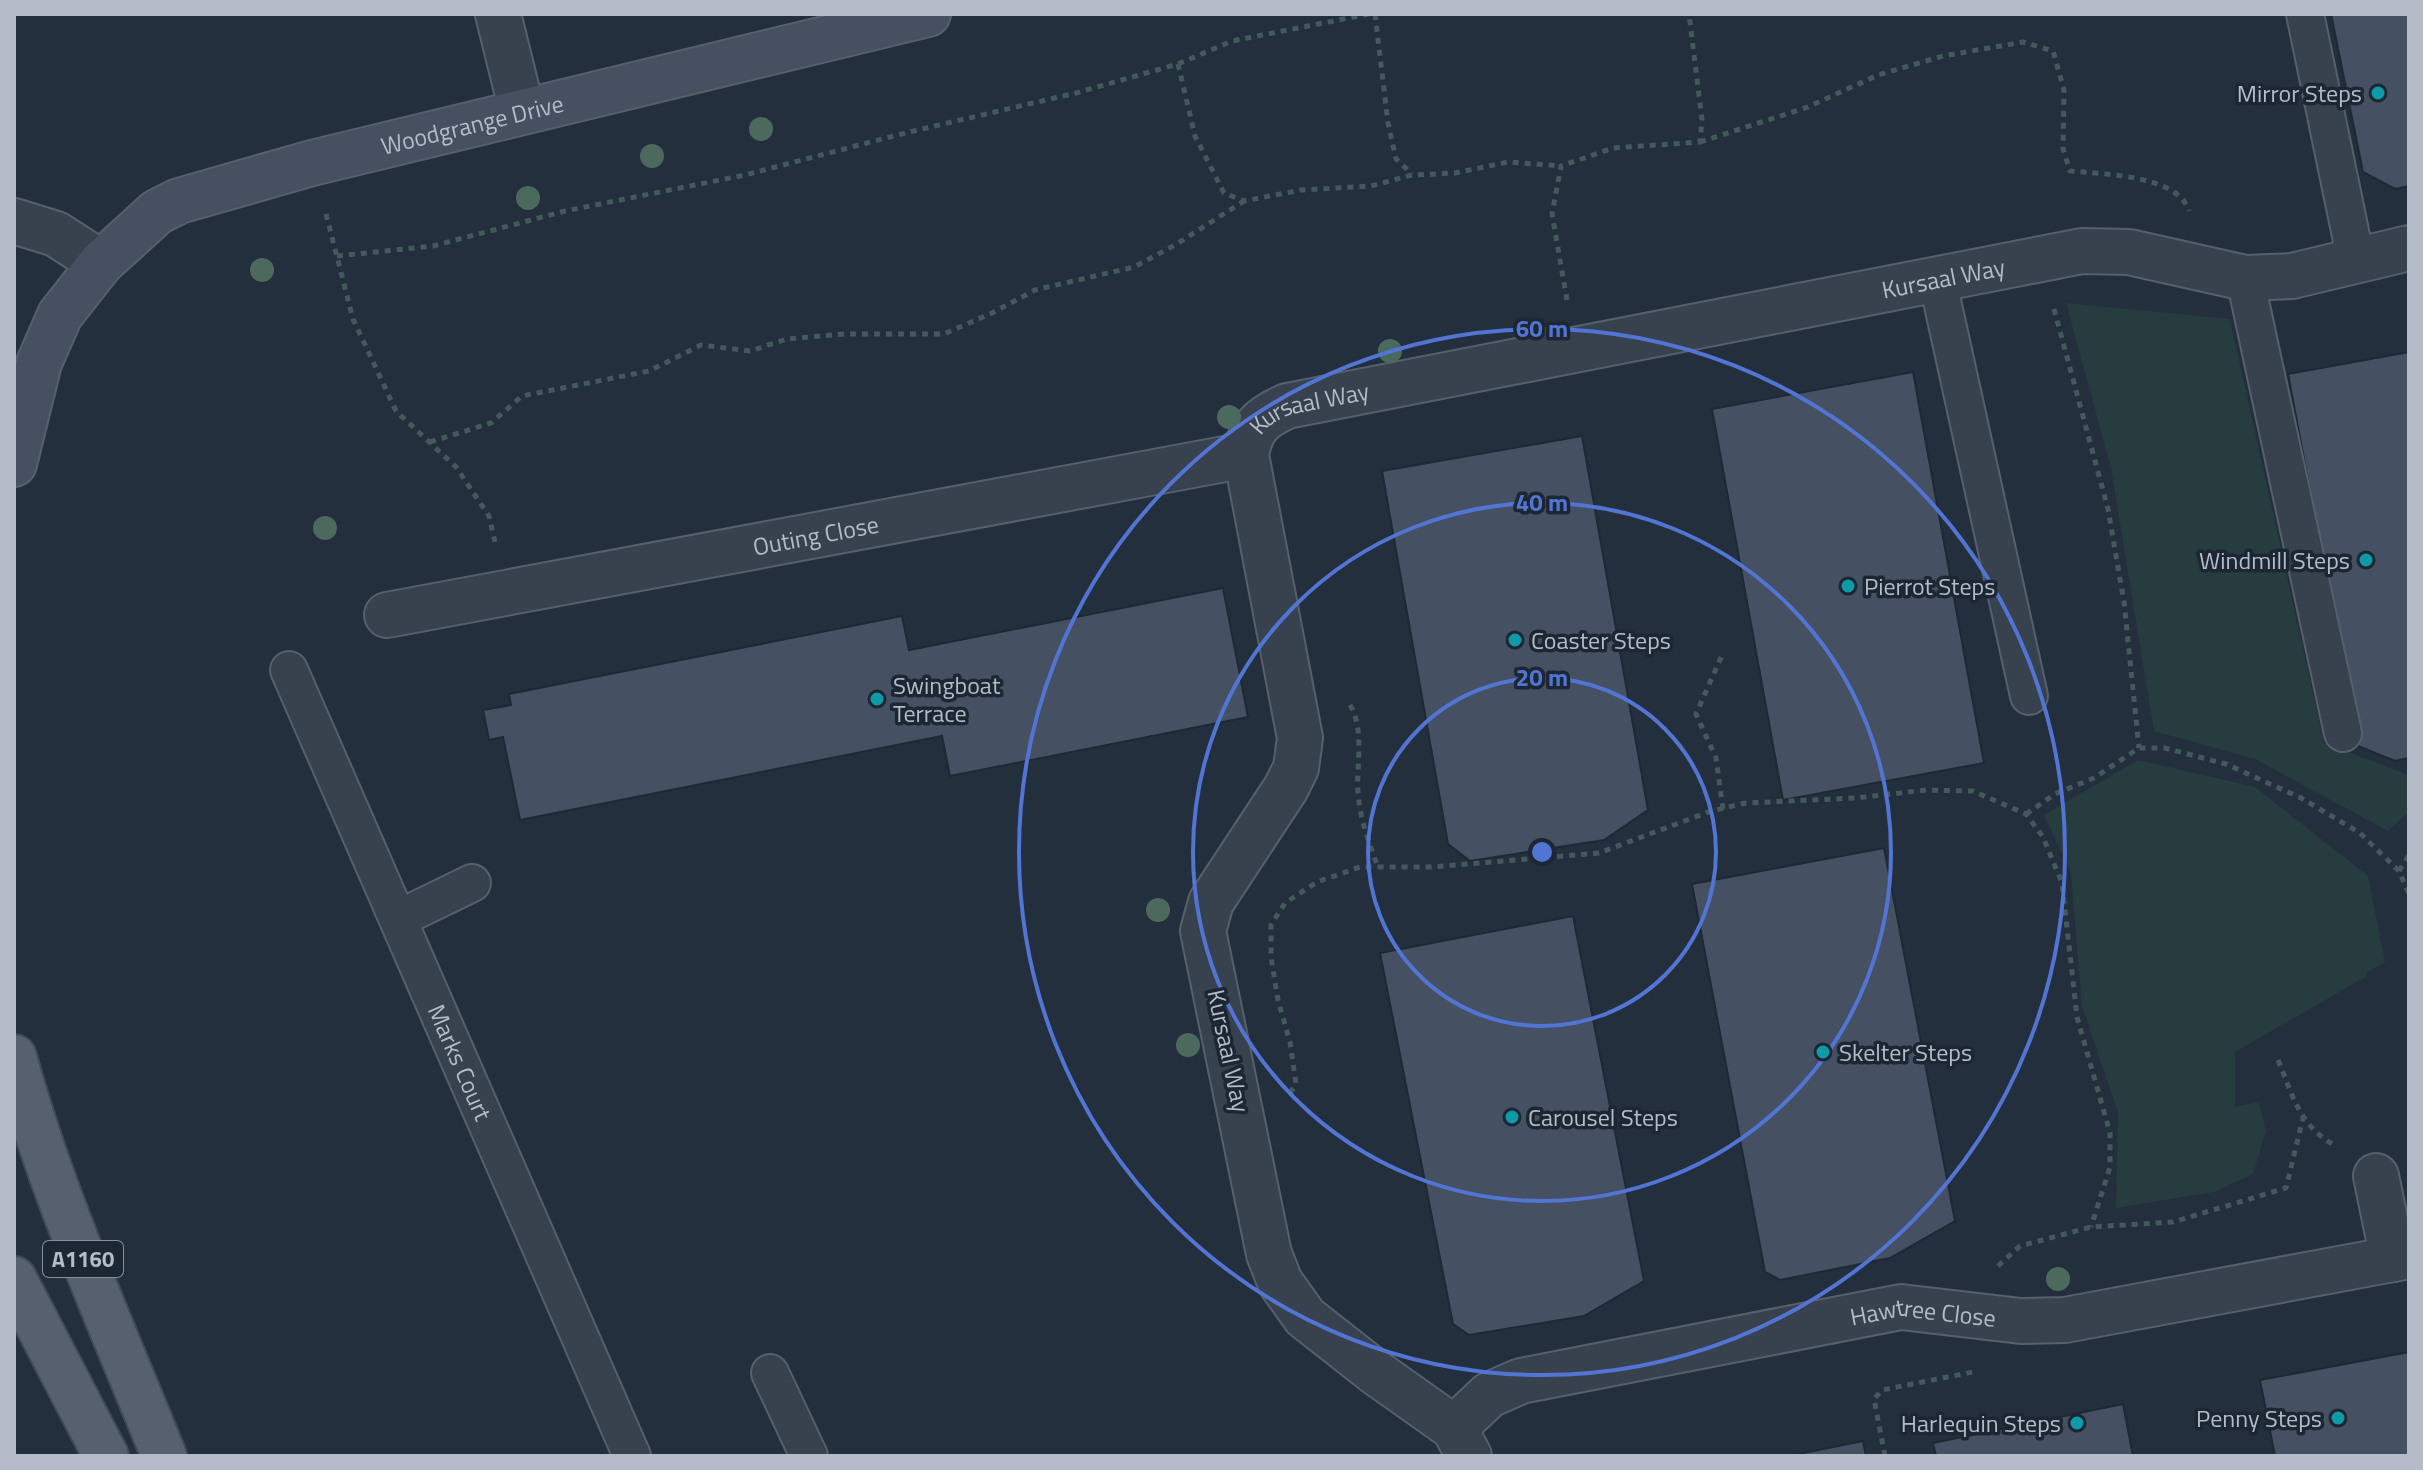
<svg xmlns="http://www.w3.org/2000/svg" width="2423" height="1470" viewBox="0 0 2423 1470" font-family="'Titillium Web',sans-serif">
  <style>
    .green { fill: #263c3f }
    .building { fill: #455162; stroke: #1f2835; stroke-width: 2 }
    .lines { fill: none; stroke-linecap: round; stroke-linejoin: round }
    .lane-casing { stroke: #565f6c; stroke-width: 40 }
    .street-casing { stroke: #565f6c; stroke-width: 48 }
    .secondary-casing { stroke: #565f6c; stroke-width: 48 }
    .primary-casing { stroke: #414a57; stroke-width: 48 }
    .path { stroke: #44595c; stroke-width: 5; stroke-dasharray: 6 6; stroke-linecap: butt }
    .lane { stroke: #38414e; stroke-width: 36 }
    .street { stroke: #38414e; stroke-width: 44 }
    .secondary { stroke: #465061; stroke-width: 44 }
    .primary { stroke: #56606e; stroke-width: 44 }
    .tree { fill: #4b6a5d }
    .ring { fill: none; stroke: #5274d3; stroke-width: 4 }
    .culture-dot { fill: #0f9aa8; stroke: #1d2633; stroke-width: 3 }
    .labels { text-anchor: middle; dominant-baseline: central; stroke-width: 7; stroke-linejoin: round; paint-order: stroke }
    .shield { fill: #1d2633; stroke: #878f9c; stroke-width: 2 }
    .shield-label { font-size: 22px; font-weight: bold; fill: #b4bcc9 }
    .poi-label { font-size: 24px; fill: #b4bcc9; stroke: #1d2633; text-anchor: start }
    .street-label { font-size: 24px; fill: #b4bcc9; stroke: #1d2633 }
    .centre { fill: #5274d3; stroke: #1d2633; stroke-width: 4 }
    .ring-label { font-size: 24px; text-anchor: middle; font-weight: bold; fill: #5274d3; stroke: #1d2633; stroke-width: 7; stroke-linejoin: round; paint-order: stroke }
  </style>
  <rect width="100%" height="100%" fill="#242f3e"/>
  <!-- green -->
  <g class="green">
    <polygon points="2066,303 2230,319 2324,743 2409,775 2409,811 2388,831 2255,759 2154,731 2111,468"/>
    <polygon points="2138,760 2255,787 2368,876 2385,962 2366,973 2367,976 2235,1052 2235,1107 2259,1102 2266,1131 2253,1174 2214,1192 2116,1208 2118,1112 2082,1006 2071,873 2044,815"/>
  </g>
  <!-- building -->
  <g class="building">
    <polygon points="2331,14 2409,14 2409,186 2395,189 2363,172"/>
    <polygon points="2409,352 2409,758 2395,761 2358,746 2288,374"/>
    <polygon points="1913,372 1984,763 1783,800 1712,409"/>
    <polygon points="1582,436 1648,810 1604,840 1470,861 1448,844 1382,471"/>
    <polygon points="1223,588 1248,717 950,776 942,736 520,820 503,737 489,740 483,710 511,705 509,694 902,616 909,650"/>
    <polygon points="1884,848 1955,1221 1890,1258 1780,1280 1765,1272 1692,884"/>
    <polygon points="1573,916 1644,1281 1584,1316 1469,1335 1453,1324 1380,953"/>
    <polygon points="2409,1352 2409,1456 2275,1456 2260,1380"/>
    <polygon points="2123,1404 2133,1456 1936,1456 1933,1443"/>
    <polygon points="1863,1441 1866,1456 1789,1456"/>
  </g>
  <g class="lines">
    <!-- lane casing -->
    <g class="lane-casing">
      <g id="lane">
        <polyline points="2305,14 2356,260"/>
        <polyline points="1937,278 2029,696"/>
        <polyline points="2245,278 2343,733"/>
        <path id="s1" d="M289 670 632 1456"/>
        <polyline points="398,919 472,883"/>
        <polyline points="770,1373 809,1456"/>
      </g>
    </g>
    <!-- street casing -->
    <g class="street-casing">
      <g id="street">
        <polyline points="498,14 522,111"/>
        <polyline points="14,221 56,234 101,263"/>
        <path id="s2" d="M387 615 1246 455"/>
        <polyline points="2376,1176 2393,1259"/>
        <path id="s3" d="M1454 1428 1489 1395 1521 1381 1901 1307 2021 1321 2065 1320 2409 1256"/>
        <path id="s4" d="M1469 1456 1454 1428 1375 1372 1305 1317 1280 1282 1269 1254 1203 931 1211 902 1286 788 1296 768 1300 738 1246 455C1251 426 1261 418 1287 406L2082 251 2129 252 2245 278 2292 276 2409 248"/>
      </g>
    </g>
    <!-- secondary casing -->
    <g class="secondary-casing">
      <g id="secondary">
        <path id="s5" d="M14 464 39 363 60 315 101 263 157 212 179 201 312 163 928 14"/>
      </g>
    </g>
    <!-- primary casing -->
    <g class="primary-casing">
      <g id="primary">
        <path d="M14 1057C52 1195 111 1324 164 1456"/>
        <polyline points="14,1279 106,1456"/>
      </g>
    </g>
    <!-- path -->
    <g class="path">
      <polyline points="1375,14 1388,123 1396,159 1412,174"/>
      <polyline points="1178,64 1195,136 1224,193 1244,201 1301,190 1371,186 1412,175 1455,173 1508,162 1561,166"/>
      <path d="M1700 142 1808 107 1878 75 1943 56 2023 42 2053 51 2064 90 2063 149 2070 171C2103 174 2178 175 2189 211"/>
      <polyline points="326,214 353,319 396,411 456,467 489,516 495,542"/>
      <polyline points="337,256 433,246 565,211 745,175 909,132 1076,93 1178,64 1232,41 1369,14"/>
      <polyline points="1567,300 1552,214 1561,166 1613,148 1700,142 1702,120 1689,14"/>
      <polyline points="2054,309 2108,509 2124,602 2139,748"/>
      <polyline points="430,442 491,423 522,396 649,371 701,345 750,351 787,339 843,334 944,334 992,313 1035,290 1134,267 1175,245 1244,201"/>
      <path d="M1350 705C1365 729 1356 766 1358 793 1360 819 1369 843 1378 867"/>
      <polyline points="1723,809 1716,758 1696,714 1723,653"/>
      <polyline points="2026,814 2055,794 2094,778 2139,748 2165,748 2226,764 2301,798 2360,833 2399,871 2409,894"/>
      <polyline points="2399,871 2409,855"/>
      <path d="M2278 1060C2293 1096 2299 1126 2336 1146"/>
      <polyline points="1290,1093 1296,1084 1290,1042 1278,1000 1271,957 1271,925 1285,903 1317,882 1360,867 1431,867 1599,853 1711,811 1746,803 1856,798 1926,790 1973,791 2026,814 2043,837 2062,883 2077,1017 2110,1133 2110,1167 2091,1227"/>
      <polyline points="1998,1266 2020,1246 2091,1227 2173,1222 2286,1188 2303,1118"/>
      <polyline points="1885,1456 1874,1399 1882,1390 1973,1372"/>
    </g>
    <!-- lane -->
    <use href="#lane" class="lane"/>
    <!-- street -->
    <use href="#street" class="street"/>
    <!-- secondary -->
    <use href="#secondary" class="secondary"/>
    <!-- primary -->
    <use href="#primary" class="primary"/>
  </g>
  <!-- trees -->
  <g class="tree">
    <circle cx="761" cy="129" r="12"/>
    <circle cx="652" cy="156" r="12"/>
    <circle cx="528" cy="198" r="12"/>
    <circle cx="262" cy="270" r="12"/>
    <circle cx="1390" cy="351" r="12"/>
    <circle cx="1229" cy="417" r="12"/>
    <circle cx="325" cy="528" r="12"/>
    <circle cx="1158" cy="910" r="12"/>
    <circle cx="1188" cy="1045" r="12"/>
    <circle cx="2058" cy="1279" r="12"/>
  </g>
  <!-- distance rings -->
  <g class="ring">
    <circle cx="1542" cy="852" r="174"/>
    <circle cx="1542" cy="852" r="349"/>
    <circle cx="1542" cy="852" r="523"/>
  </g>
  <!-- markers -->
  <g class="culture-dot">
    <circle cx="2378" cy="93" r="8"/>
    <circle cx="2366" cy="560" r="8"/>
    <circle cx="1848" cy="586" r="8"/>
    <circle cx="1515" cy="640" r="8"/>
    <circle cx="877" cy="699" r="8"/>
    <circle cx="1823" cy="1052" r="8"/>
    <circle cx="1512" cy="1117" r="8"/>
    <circle cx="2338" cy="1418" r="8"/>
    <circle cx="2077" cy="1423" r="8"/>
  </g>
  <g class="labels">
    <!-- shield labels -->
    <rect class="shield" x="43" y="1241" width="80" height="36" rx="6"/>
    <g class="shield-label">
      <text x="83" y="1259">A1160</text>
    </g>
    <!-- poi labels -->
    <g class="poi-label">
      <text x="2362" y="93" text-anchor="end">Mirror Steps</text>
      <text x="2350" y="560" text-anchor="end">Windmill Steps</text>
      <text x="1864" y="586">Pierrot Steps</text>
      <text x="1531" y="640">Coaster Steps</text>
      <text x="893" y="685">Swingboat<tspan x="893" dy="28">Terrace</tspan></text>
      <text x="1839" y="1052">Skelter Steps</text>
      <text x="1528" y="1117">Carousel Steps</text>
      <text x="2322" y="1418" text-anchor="end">Penny Steps</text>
      <text x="2061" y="1423" text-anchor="end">Harlequin Steps</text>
    </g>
    <!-- street labels -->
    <g class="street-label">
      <text stroke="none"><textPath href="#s5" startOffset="626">Woodgrange Drive</textPath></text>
      <text stroke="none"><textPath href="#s4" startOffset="1864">Kursaal Way</textPath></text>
      <text stroke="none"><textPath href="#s4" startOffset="1216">Kursaal Way</textPath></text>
      <text stroke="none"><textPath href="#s2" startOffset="436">Outing Close</textPath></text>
      <text transform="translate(1229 1051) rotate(78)">Kursaal Way</text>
      <text stroke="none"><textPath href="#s1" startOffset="428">Marks Court</textPath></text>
      <text stroke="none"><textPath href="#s3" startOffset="492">Hawtree Close</textPath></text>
    </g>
  </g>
  <circle cx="1542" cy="852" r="12" class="centre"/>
  <g class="ring-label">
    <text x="1542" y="337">60 m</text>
    <text x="1542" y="511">40 m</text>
    <text x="1542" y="686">20 m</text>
  </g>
  <!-- border -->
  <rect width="2423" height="1470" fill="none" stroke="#b4bcc9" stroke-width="32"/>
</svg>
